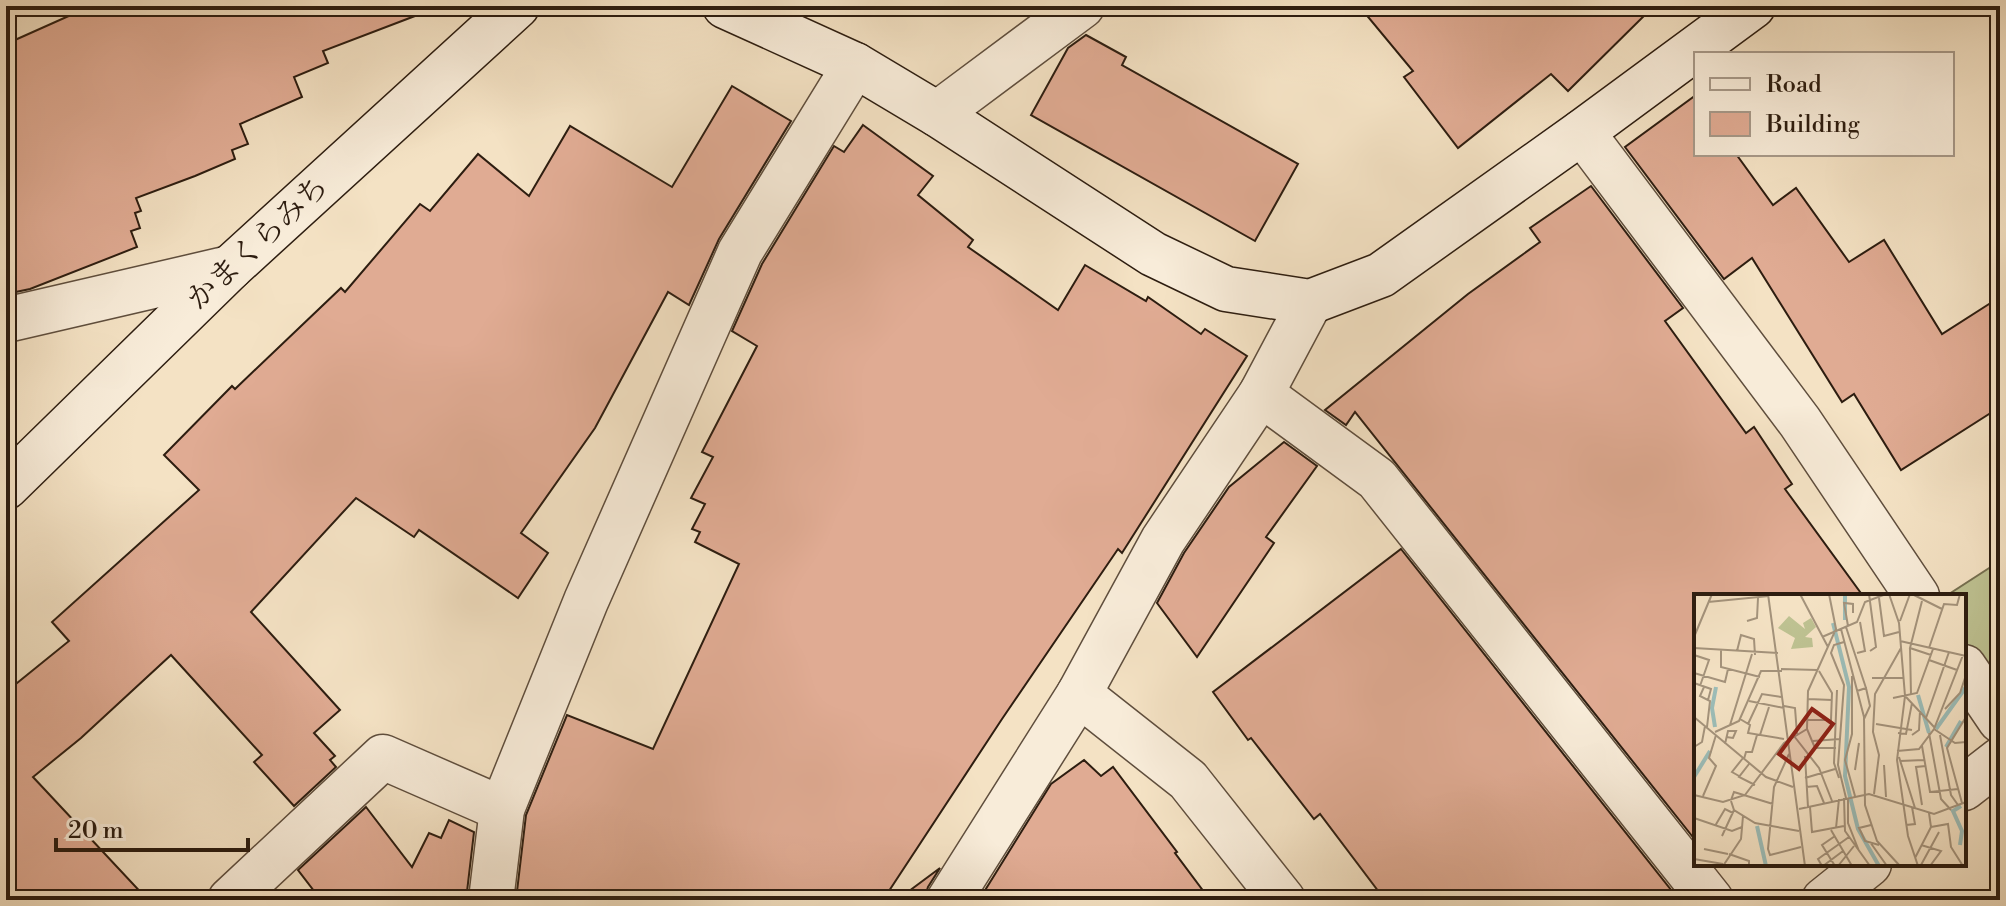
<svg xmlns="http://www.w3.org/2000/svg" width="2006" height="906" viewBox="0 0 2006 906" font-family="'Libre Bodoni','Noto Serif JP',serif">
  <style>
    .green { fill: #bec292; stroke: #767051; stroke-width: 2 }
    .building { fill: #e0ab93; stroke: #2d1d10; stroke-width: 2 }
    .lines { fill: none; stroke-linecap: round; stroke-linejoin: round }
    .street-casing { stroke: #5f4e3d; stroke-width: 47 }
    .secondary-casing { stroke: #2d1d10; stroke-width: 47 }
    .street { stroke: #f8ecd9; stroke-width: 44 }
    .secondary { stroke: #f8ecd9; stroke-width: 44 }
    .labels { text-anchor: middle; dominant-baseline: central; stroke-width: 6; stroke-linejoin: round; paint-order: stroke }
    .street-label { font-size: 30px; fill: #2d1d10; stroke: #f8ecd9 }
    .inset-river { fill: none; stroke: #9cbdb8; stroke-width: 4 }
    .inset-road { fill: none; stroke: #a4937c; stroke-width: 2 }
    .view { fill: #8f2418; fill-opacity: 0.15; stroke: #8f2418; stroke-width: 4 }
    .inset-edge { fill: none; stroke: #2d1d10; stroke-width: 4 }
  </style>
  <rect width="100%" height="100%" fill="#f4e2c4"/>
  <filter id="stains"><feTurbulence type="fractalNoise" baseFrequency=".0025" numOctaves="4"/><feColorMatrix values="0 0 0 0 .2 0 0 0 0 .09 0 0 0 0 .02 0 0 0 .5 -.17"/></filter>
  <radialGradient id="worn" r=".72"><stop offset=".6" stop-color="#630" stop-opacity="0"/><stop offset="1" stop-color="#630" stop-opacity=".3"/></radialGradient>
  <!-- green -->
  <polygon class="green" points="2000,561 2000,692 1964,644 1964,596 1946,596"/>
  <!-- building -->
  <g class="building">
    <polygon points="91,6 427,6 428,11 323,51 328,63 294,77 302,97 240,124 248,144 232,150 235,159 195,176 136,198 141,211 135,213 140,228 131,231 137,247 30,289 6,294 6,44"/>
    <polygon points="1359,6 1654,6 1568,91 1551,74 1458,148 1404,77 1413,71"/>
    <polygon points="1086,35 1126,57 1122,65 1298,164 1255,241 1031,115 1068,48"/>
    <polygon points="732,86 791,121 719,239 689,305 668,292 595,428 521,533 548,553 518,598 419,530 414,537 356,498 251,612 340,710 314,733 335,756 330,760 336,767 294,806 254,762 262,755 171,655 81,738 33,777 148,900 6,900 6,692 69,641 52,622 199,490 164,455 232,386 235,389 341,288 345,292 420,204 430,211 478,154 529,196 570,126 672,187"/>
    <polygon points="1696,95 1696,154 1736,154 1773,205 1796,188 1849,262 1884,240 1942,334 2000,297 2000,407 1901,470 1854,394 1842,402 1752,258 1724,279 1625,147"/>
    <polygon points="863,125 933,176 918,195 973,240 968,247 1058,310 1085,265 1146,301 1148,297 1201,334 1205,329 1247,356 1122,553 1118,549 1002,719 883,900 516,900 526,815 567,715 653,749 739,564 695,542 700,532 692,529 705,504 691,498 713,457 702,452 757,346 732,331 762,264 834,146 844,152"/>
    <polygon points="1591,186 1683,308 1665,321 1746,433 1754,427 1792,484 1785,489 1863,596 1696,596 1696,841 1355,412 1346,425 1325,410 1468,294 1540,242 1530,228"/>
    <polygon points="1284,442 1317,466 1266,537 1274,543 1197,657 1157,603 1184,553 1229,487"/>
    <polygon points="1401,549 1679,900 1385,900 1320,814 1314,819 1251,738 1248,740 1213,692"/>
    <polygon points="1084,760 1101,776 1113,767 1177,852 1175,853 1210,900 979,900 1051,784"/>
    <polygon points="366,807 412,867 429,833 441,838 449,820 474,832 466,900 321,900 298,870"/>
    <polygon points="940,868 928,887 924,900 897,900"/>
  </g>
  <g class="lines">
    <!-- street casing -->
    <g class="street-casing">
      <g id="street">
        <polyline points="937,114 1082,6"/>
        <polyline points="1582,132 1800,422 1917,596"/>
        <polyline points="6,320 230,268"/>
        <polyline points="1261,394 1377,479 1711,900"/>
        <polyline points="1964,667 2000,720"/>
        <polyline points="1079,694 1188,780 1283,900"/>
        <polyline points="1964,788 2000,760"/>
        <polyline points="230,900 383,757 502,809"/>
        <polyline points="491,900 502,809 586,601 740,252 855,65"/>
        <polyline points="949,900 1079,694 1163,540 1261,394 1310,302"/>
        <polyline points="1824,900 1869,864"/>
      </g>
    </g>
    <!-- secondary casing -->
    <g class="secondary-casing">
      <g id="secondary">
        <polyline points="725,6 855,65 937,114 1153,254 1226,289 1310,302 1381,275 1582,132 1753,6"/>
        <polyline points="6,487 230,268 517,6"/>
      </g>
    </g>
    <!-- street -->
    <use href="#street" class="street"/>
    <!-- secondary -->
    <use href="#secondary" class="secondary"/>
  </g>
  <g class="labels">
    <!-- street labels -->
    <g class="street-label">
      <text transform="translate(258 243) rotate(-43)">かまくらみち</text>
    </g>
  </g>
  <!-- overview -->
  <g transform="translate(1694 594)">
    <rect width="272" height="272" fill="#f4e2c4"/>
    <path d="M95 22 111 35 109 29 117 24 122 33 111 43 118 44 119 53 97 55 101 44 84 34Z" fill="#bec292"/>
    <path class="inset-river" d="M151 0V26M139 29 155 93 151 182 164 235 185 272M224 101 235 139M21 133 18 114 22 93M242 135 272 93M252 153 267 127M0 183 16 157M63 232 72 272M266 251 268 237 259 217 267 212"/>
    <path class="inset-road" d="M74 0 111 272M106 0 134 53M175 0 182 53 176 57M195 0 205 29 211 102 203 166 214 242 224 272M218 0 248 15M185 4 190 42 205 38M228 7 216 54 237 61M14 8 75 2M53 27 63 24 64 4M206 27 216 0M154 32 150 9 159 10V19M152 33 172 94 163 97M147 35 170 123 171 211 183 247 206 272M0 43 18 0M128 43 163 28 171 8 192 0M206 47 272 62M150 48 140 51 137 59 150 91 144 171 152 204M0 54 84 59M216 54 217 101M235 54 250 10 263 11 266 0M27 56V73L66 83M43 57 47 41 60 45 61 61M163 59 171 57 166 28M0 61 15 66 6 92M235 66 263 76M87 75 123 76M0 79 31 88 34 75M158 82V140L151 166 161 202M178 84H209M0 89 17 95 14 106M10 93 6 102 16 107 13 133M143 96 140 169 145 184M212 103 241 134M199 104 223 99 239 55M114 105 138 106M55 107 90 114M90 112 101 114 103 140M251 115 266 99 272 81M0 123 72 183 99 193M232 124 255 58M46 125 56 131 54 139 90 145M170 125 176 112 172 94M114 126H137L138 99 125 77M54 130 68 100 87 103M182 130 218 136M36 131 58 60M113 135 121 154H142M240 135 261 149 272 148M21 138 45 127 67 77H88M204 139 212 140 218 109M235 139 247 205 257 216M66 141 75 113M218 141 225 136 226 117M246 141 257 201 264 211M100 142 125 174 138 207M119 147 146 145M31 150 34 137H42L39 144 32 143M228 152 236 198 264 195M0 153 8 148 11 132M203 157 225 155 240 135 269 61M95 160 80 193 74 255 76 261 107 253M111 162 114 213M205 163 221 214M50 165 52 158H58L63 141M206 167 230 166M55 170 45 183 61 191M190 171 192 203M161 176 165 149M45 182 38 178 49 164M111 184 141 175M112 193 123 192 130 209M180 200 185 161 179 138 181 100 207 54M0 201 29 208 51 201 90 149 113 135 114 97 142 35 135 0M9 202 22 172 15 164 22 141M150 204 151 237 176 272M154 204V229L165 257M37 206 40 198 79 210M37 207 40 216 61 229 105 237M268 209 253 154 272 123M228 211 222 173 232 172M116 213 118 238 150 232M105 215 175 200 240 220 272 208M0 224 38 237 48 233M177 231 165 234 167 238 171 247 185 251M212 231 221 230 218 213M21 232 31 215 39 219M237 233 254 230 257 253 269 272M142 234 145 205M137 236 158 272M28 242 40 216M176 248 193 272M227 251 247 257 236 272M10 255 34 260M35 260 55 267V272M221 264 237 233 235 219M0 265 29 270M227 271 245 238M29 272 47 245 49 222M128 272 124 265 155 243M129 272 149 257M141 272 128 251 141 242M144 272 160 252"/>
    <path class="view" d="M118 115 139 130 105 175 85 160Z"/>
    <rect width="272" height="272" class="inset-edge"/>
  </g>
  <!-- margin -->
  <rect width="2006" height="906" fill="none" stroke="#f4e2c4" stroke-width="32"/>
  <rect x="8" y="8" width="1990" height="890" fill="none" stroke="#2d1d10" stroke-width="4"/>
  <rect x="16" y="16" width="1974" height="874" fill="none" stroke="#2d1d10" stroke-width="2"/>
  <!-- legend -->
  <rect x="1694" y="52" width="260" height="104" fill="#f8ecd9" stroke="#a79989" stroke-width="2"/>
  <rect x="1710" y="78" width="40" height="12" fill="#f8ecd9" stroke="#a79989" stroke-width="2"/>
  <text x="1766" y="92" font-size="24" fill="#2d1d10">Road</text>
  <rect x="1710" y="112" width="40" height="24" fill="#e0ab93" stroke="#a79989" stroke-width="2"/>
  <text x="1766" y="132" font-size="24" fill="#2d1d10">Building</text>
  <!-- scale -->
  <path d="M56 838v12h192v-12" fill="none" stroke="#2d1d10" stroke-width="4"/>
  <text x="68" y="838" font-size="24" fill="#2d1d10" stroke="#f8ecd9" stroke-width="6" paint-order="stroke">20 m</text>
  <rect width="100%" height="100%" filter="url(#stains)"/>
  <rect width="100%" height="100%" fill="url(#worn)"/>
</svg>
